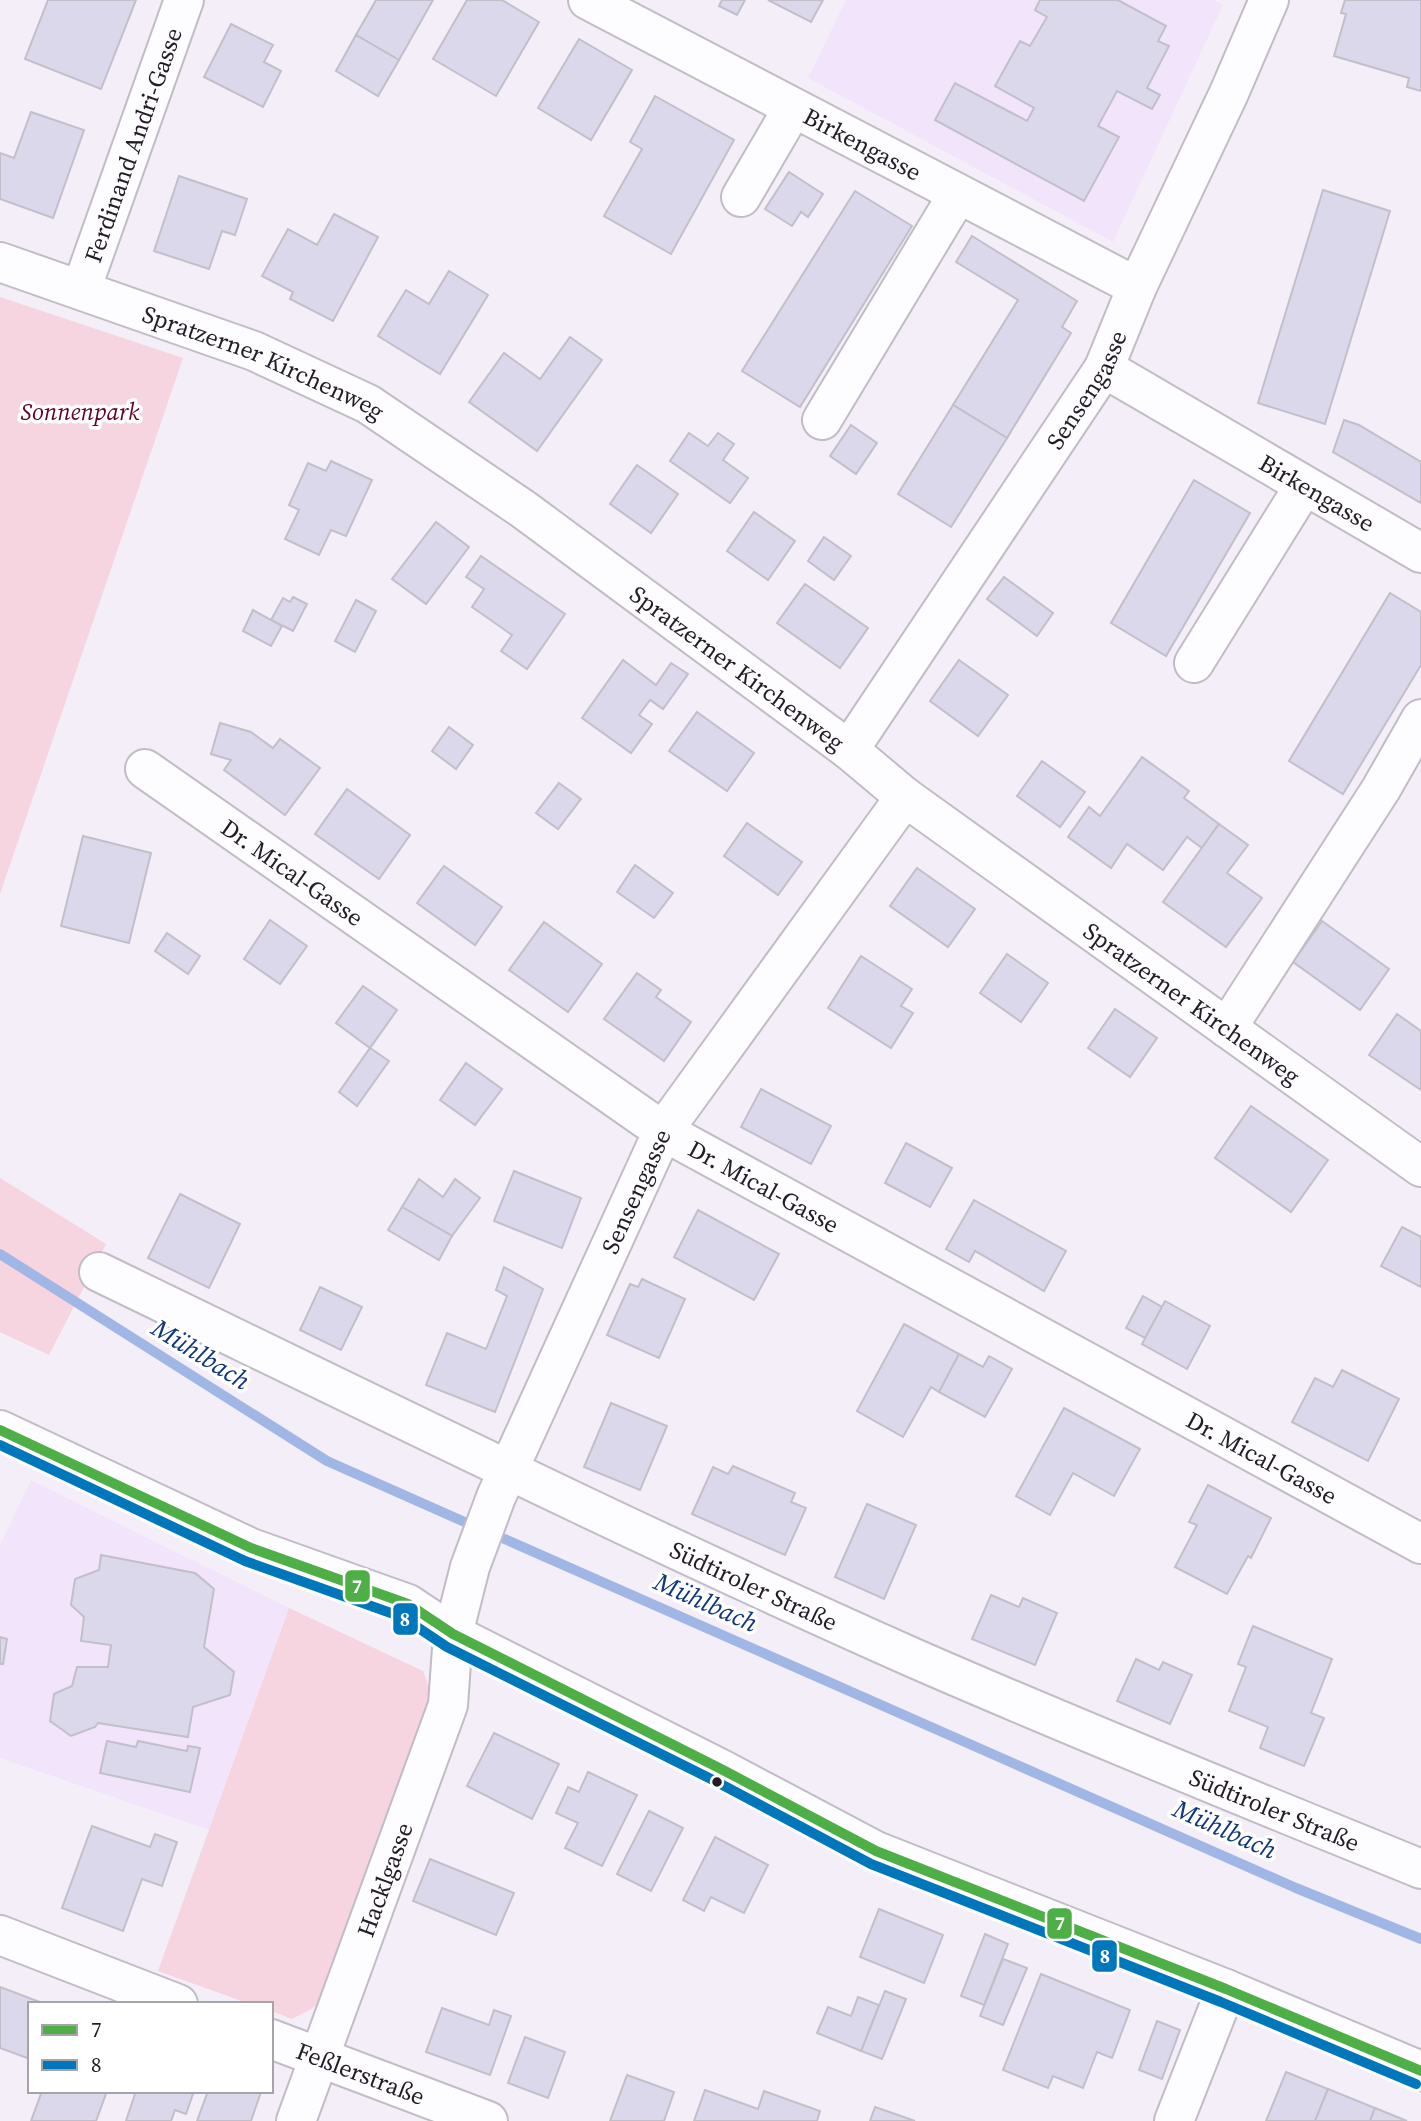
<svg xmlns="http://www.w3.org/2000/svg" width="1421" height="2121" viewBox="0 0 1421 2121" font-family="'Source Serif 4',serif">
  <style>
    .built { fill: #f2e5fb }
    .green { fill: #f6d4e0 }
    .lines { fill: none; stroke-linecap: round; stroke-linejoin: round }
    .stream { stroke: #a0b6e4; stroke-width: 10 }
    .building { fill: #dcd8eb; stroke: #c2bfca; stroke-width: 2 }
    .minor-casing { stroke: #c2bcc7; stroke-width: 42 }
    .minor { stroke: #fdfcfe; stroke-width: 38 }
    .bus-1-casing { stroke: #fff; stroke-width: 16 }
    .bus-2-casing { stroke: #fff; stroke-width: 16 }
    .bus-1 { stroke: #4eaf46; stroke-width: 10 }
    .bus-2 { stroke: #0077ba; stroke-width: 10 }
    .bus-dot { fill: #231c28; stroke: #fff; stroke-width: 2.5 }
    .labels { text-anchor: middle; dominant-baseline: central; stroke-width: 7; stroke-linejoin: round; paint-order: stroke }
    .street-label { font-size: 24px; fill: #231c28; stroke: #fff }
    .park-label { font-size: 24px; font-style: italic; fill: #61022c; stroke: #fff }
    .water-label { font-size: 26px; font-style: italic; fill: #10367c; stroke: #fff }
    .line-badge { stroke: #fff; stroke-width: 2.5 }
    .badge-label { font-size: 19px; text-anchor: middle; font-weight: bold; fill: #fff }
  </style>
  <rect width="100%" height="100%" fill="#f4eef9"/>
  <!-- built -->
  <g class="built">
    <polygon points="846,0 1214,0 1223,5 1113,242 808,78"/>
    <polygon points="31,1480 289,1608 209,1830 0,1758 0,1545"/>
  </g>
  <!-- green -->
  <g class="green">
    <polygon points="0,297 183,358 0,894"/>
    <polygon points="0,1178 106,1244 49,1355 0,1332"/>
    <polygon points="289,1608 423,1671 434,1700 328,2000 292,2019 271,2011 271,2004 250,2004 158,1971"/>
  </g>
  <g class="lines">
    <!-- stream -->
    <g class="stream">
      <polyline points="0,1254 327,1461 476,1527"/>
      <polyline points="491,1533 1296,1888 1421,1939"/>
    </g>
  </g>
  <!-- building -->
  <g class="building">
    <polygon points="48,0 136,0 101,89 25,59"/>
    <polygon points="376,0 433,0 399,60 356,35"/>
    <polygon points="467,0 502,0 539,22 496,96 433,59"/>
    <polygon points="722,0 745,0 737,15 719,6"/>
    <polygon points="768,0 823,0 811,22"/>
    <polygon points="1040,0 1118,0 1166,26 1158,41 1169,46 1147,88 1160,95 1152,109 1117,91 1098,126 1119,137 1084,201 935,120 955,83 1027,121 1034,108 995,86 1020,41 1030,46 1047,17 1035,10"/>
    <polygon points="1345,0 1421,0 1421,91 1407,87 1409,78 1334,56 1346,14 1341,13"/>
    <polygon points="231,24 273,45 264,62 281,71 263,107 204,77"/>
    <polygon points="356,35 399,60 378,96 336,71"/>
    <polygon points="579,39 632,70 591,140 538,108"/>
    <polygon points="655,96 734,140 671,254 604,216 642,149 630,142"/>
    <polygon points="31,112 84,130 53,218 0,199 0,153 14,158"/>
    <polygon points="789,172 823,194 808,217 801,212 792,226 765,209"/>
    <polygon points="179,176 247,199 235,235 222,231 209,269 154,251"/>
    <polygon points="1323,190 1390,211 1325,424 1258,403"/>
    <polygon points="855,191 912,226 800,407 742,371"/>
    <polygon points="334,214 378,237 333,321 290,299 293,292 262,276 288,229 317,245"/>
    <polygon points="972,236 1077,301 1062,327 1071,333 1007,438 953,405 1018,300 956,262"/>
    <polygon points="449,271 488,295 440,374 378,336 406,290 429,304"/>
    <polygon points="570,337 602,360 537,451 469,402 504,353 540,379"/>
    <polygon points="953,405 1007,438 951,527 898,494"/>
    <polygon points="1344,420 1359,425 1421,462 1421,503 1333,452"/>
    <polygon points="851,425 877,443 856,474 830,456"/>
    <polygon points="689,433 708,446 718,433 734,444 723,460 748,478 730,503 670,461"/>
    <polygon points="331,461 372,480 346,536 331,530 319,555 285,539 299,510 289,505 308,463 326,471"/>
    <polygon points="637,465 678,494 651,533 610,504"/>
    <polygon points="1194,480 1250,513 1166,656 1111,623"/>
    <polygon points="754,512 795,541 768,580 727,551"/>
    <polygon points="436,522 469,547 426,604 392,579"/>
    <polygon points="824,537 851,556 834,580 808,561"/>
    <polygon points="481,556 565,614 527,669 501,651 512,635 472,607 484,589 466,577"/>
    <polygon points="1004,577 1053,613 1037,636 987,599"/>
    <polygon points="805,584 868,628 840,668 777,623"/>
    <polygon points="1390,593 1421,612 1421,665 1343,794 1289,761"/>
    <polygon points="293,597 307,604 293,631 271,620 283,598 290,602"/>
    <polygon points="356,600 376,611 355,652 335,641"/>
    <polygon points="253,610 282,626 271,646 243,631"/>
    <polygon points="623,660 656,685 671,663 688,674 663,709 650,700 639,715 652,724 631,753 582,718"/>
    <polygon points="959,660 1008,695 978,736 930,701"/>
    <polygon points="697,712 754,753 727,791 669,751"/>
    <polygon points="220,723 251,732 273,748 280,739 320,768 285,815 224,770 231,760 211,754"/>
    <polygon points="449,727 473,745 456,769 432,751"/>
    <polygon points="1142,757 1189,791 1184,798 1219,824 1202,848 1187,837 1163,870 1127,844 1111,868 1068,837 1089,807 1100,816"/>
    <polygon points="1042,761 1085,792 1060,827 1017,796"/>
    <polygon points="559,783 581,799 558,829 536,813"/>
    <polygon points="347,789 410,835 379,879 315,834"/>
    <polygon points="747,823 802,862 778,895 724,856"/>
    <polygon points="1219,824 1248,845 1227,873 1262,898 1226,947 1163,902"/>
    <polygon points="83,836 151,853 129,943 61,926"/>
    <polygon points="635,865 673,893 654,918 617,892"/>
    <polygon points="444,866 502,907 475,945 417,903"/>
    <polygon points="917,868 975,909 948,947 890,906"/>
    <polygon points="270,920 307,946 280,984 244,959"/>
    <polygon points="1322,921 1389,969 1360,1010 1293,962"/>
    <polygon points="544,922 602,964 568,1012 509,970"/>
    <polygon points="167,933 200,956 188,974 155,951"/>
    <polygon points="1007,954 1048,983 1021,1022 980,993"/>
    <polygon points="861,956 912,989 901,1006 913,1013 891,1048 828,1008"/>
    <polygon points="637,973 661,990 656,997 691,1022 664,1061 604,1019"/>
    <polygon points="363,986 397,1010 370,1048 336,1023"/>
    <polygon points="1115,1009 1157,1038 1130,1077 1088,1048"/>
    <polygon points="1397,1014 1421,1031 1421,1090 1369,1055"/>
    <polygon points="370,1048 389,1061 357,1106 339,1092"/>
    <polygon points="466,1063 502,1089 475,1125 440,1100"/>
    <polygon points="761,1089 831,1126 811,1164 741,1127"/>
    <polygon points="1251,1106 1328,1160 1291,1212 1215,1158"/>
    <polygon points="906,1143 952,1168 930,1207 885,1183"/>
    <polygon points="514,1171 581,1198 562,1248 494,1221"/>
    <polygon points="419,1179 443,1197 455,1179 480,1198 452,1236 402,1207"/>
    <polygon points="180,1194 240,1224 209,1288 148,1258"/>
    <polygon points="974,1200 1066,1251 1044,1291 975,1251 969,1262 946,1249"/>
    <polygon points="402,1207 452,1236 439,1260 388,1230"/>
    <polygon points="698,1210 779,1254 754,1300 674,1257"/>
    <polygon points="1402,1227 1421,1237 1421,1287 1381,1266"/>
    <polygon points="504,1267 543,1289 495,1412 426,1385 447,1333 486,1349 507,1296 496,1290"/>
    <polygon points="642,1279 685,1299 659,1358 607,1335 630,1284 638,1287"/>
    <polygon points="320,1287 362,1307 341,1350 300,1330"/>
    <polygon points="1143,1296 1162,1307 1145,1338 1126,1328"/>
    <polygon points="1165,1301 1210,1326 1187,1369 1142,1344"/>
    <polygon points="904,1324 959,1354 939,1392 931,1387 903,1437 857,1411"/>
    <polygon points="959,1354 983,1367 989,1356 1012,1369 985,1417 939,1392"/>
    <polygon points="1342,1370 1399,1399 1368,1461 1292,1422 1315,1378 1333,1387"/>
    <polygon points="611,1403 667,1426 640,1490 584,1467"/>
    <polygon points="1064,1408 1140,1449 1114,1496 1073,1473 1050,1515 1016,1496"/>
    <polygon points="733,1466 795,1493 791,1502 806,1508 785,1555 692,1514 713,1467 728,1474"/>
    <polygon points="1208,1485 1271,1518 1251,1558 1248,1556 1227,1594 1175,1567 1197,1525 1189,1522"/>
    <polygon points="867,1504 916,1525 884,1599 835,1577"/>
    <polygon points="101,1555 195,1573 214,1589 204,1647 234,1672 230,1695 193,1707 188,1737 98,1723 95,1727 71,1736 50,1721 54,1694 72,1686 77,1667 108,1667 111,1645 81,1641 84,1617 71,1605 75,1579 99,1570"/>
    <polygon points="991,1595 1019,1607 1023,1598 1057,1613 1035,1665 972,1639"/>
    <polygon points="1253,1626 1332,1659 1311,1713 1324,1718 1304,1766 1260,1748 1268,1727 1229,1711 1246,1667 1238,1664"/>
    <polygon points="0,1637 7,1639 3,1664 0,1664"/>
    <polygon points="1136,1659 1159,1670 1163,1662 1192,1675 1170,1724 1117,1701"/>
    <polygon points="494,1733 559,1764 532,1819 467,1786"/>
    <polygon points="107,1741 136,1747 138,1741 187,1751 188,1746 200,1748 190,1792 100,1773"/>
    <polygon points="588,1772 637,1795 602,1866 565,1848 578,1823 556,1813 568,1787 579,1792"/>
    <polygon points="649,1811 683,1828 651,1891 617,1874"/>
    <polygon points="92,1826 150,1847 155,1834 177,1842 162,1886 142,1879 123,1931 62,1908"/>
    <polygon points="715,1837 768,1865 744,1913 711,1897 704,1911 683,1900"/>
    <polygon points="430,1859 514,1893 496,1935 413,1901"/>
    <polygon points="879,1909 943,1935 924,1983 860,1957"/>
    <polygon points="985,1934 1008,1944 984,2005 961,1996"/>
    <polygon points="1003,1959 1027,1968 1003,2025 980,2016"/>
    <polygon points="1041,1974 1130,2010 1112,2058 1097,2052 1083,2088 1053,2076 1048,2088 1003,2070"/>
    <polygon points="0,1987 45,2004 30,2004 30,2050 27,2058 0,2048"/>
    <polygon points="885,1991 906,1999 882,2059 861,2051"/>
    <polygon points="858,1997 879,2005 861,2051 817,2033 828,2007 851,2016"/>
    <polygon points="442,2008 489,2025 494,2010 511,2016 490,2075 426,2052"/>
    <polygon points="1157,2021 1180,2030 1162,2079 1139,2070"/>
    <polygon points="525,2037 565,2052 548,2098 508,2083"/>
    <polygon points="1286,2072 1328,2089 1315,2121 1266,2121"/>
    <polygon points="627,2075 674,2092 664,2121 610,2121"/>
    <polygon points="1328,2089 1375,2108 1370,2121 1315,2121"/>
    <polygon points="705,2090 758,2109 764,2091 820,2111 817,2121 694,2121"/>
    <polygon points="42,2091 107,2091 96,2121 31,2121"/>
    <polygon points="136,2091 194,2091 186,2114 175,2110 171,2121 126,2121"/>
    <polygon points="208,2091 260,2091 261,2092 251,2121 197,2121"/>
    <polygon points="875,2107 915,2121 870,2121"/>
    <polygon points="1375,2108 1407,2121 1370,2121"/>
  </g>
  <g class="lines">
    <!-- minor casing -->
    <g class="minor-casing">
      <g id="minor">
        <path id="s1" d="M588 0 1137 287"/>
        <polyline points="741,197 793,108"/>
        <path id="s2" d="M0 262 254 351 368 404 523 509 849 750 905 797 1421 1167"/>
        <path id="s3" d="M81 290 184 0"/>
        <path id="s4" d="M1104 368 1421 553"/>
        <polyline points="822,420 958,194"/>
        <polyline points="1194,663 1304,486"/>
        <path id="s5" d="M849 750 1104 368 1137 287 1229 93 1269 0"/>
        <path id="s6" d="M145 769 663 1131 1421 1544"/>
        <polyline points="1227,1028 1381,789 1421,719"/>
        <path id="s7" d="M99 1272C370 1403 641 1537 916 1659 1083 1732 1252 1800 1421 1869"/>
        <polyline points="0,1430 251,1548 408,1604 453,1634 723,1770 876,1851 1226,1989 1421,2071"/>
        <polyline points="0,1935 178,2004"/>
        <path id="s8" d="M271 2039 488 2121"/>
        <path id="s9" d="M296 2121 448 1705 453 1634 470 1567 496 1497 663 1131 905 797"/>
        <polyline points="1174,2121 1226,1989"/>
      </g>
    </g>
    <!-- minor -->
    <use href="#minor" class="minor"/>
    <!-- bus-1 casing -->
    <g class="bus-1-casing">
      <polyline id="bus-1" points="0,1430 251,1548 408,1604 453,1634 723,1770 876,1851 1226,1989 1421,2071"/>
    </g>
    <!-- bus-2 casing -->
    <g class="bus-2-casing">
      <polyline id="bus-2" points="0,1445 245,1561 402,1617 447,1647 717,1782 871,1864 1221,2002 1416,2084"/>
    </g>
    <!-- bus-1 -->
    <use href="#bus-1" class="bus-1"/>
    <!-- bus-2 -->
    <use href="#bus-2" class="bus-2"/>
  </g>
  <!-- markers -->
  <circle class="bus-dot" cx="717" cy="1782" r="6"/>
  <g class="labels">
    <!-- street labels -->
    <g class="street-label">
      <text stroke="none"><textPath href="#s1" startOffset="310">Birkengasse</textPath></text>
      <text stroke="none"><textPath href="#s3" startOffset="154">Ferdinand Andri-Gasse</textPath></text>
      <text stroke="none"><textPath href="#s2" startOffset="282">Spratzerner Kirchenweg</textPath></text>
      <text stroke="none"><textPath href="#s5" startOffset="432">Sensengasse</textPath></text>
      <text stroke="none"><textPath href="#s4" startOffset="247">Birkengasse</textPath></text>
      <text stroke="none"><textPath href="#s2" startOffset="849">Spratzerner Kirchenweg</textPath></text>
      <text stroke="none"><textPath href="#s6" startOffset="180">Dr. Mical-Gasse</textPath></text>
      <text stroke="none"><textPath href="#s2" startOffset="1414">Spratzerner Kirchenweg</textPath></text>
      <text stroke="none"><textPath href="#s6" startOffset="747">Dr. Mical-Gasse</textPath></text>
      <text stroke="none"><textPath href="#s9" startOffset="994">Sensengasse</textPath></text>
      <text stroke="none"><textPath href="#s6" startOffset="1314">Dr. Mical-Gasse</textPath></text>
      <text stroke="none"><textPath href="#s7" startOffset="726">Südtiroler Straße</textPath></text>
      <text stroke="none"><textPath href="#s7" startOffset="1293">Südtiroler Straße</textPath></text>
      <text stroke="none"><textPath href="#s9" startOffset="257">Hacklgasse</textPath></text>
      <text stroke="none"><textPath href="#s8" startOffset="96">Feßlerstraße</textPath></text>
    </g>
    <!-- park labels -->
    <g class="park-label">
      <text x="80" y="411">Sonnenpark</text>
    </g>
    <!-- water labels -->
    <g class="water-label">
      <text transform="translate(201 1354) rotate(32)">Mühlbach</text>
      <text transform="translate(706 1602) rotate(24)">Mühlbach</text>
      <text transform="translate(1225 1829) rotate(24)">Mühlbach</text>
    </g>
  </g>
  <g class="line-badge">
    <rect x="344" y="1569" width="27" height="34" rx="7" fill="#4eaf46"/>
    <rect x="392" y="1602" width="27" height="34" rx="7" fill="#0077ba"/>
    <rect x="1046" y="1907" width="27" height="33" rx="7" fill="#4eaf46"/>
    <rect x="1091" y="1939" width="27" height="34" rx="7" fill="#0077ba"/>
  </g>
  <g class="badge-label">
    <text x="357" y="1593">7</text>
    <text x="405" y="1626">8</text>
    <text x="1060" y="1930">7</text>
    <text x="1105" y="1963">8</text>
  </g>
  <!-- legend -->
  <rect x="28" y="2002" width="245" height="91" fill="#ffffff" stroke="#a7a4a9" stroke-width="2"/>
  <rect x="42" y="2025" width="35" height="10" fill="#4eaf46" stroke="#a7a4a9" stroke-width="2"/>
  <text x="91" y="2037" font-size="21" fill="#231c28">7</text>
  <rect x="42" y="2060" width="35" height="10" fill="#0077ba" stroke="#a7a4a9" stroke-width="2"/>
  <text x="91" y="2072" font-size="21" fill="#231c28">8</text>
</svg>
